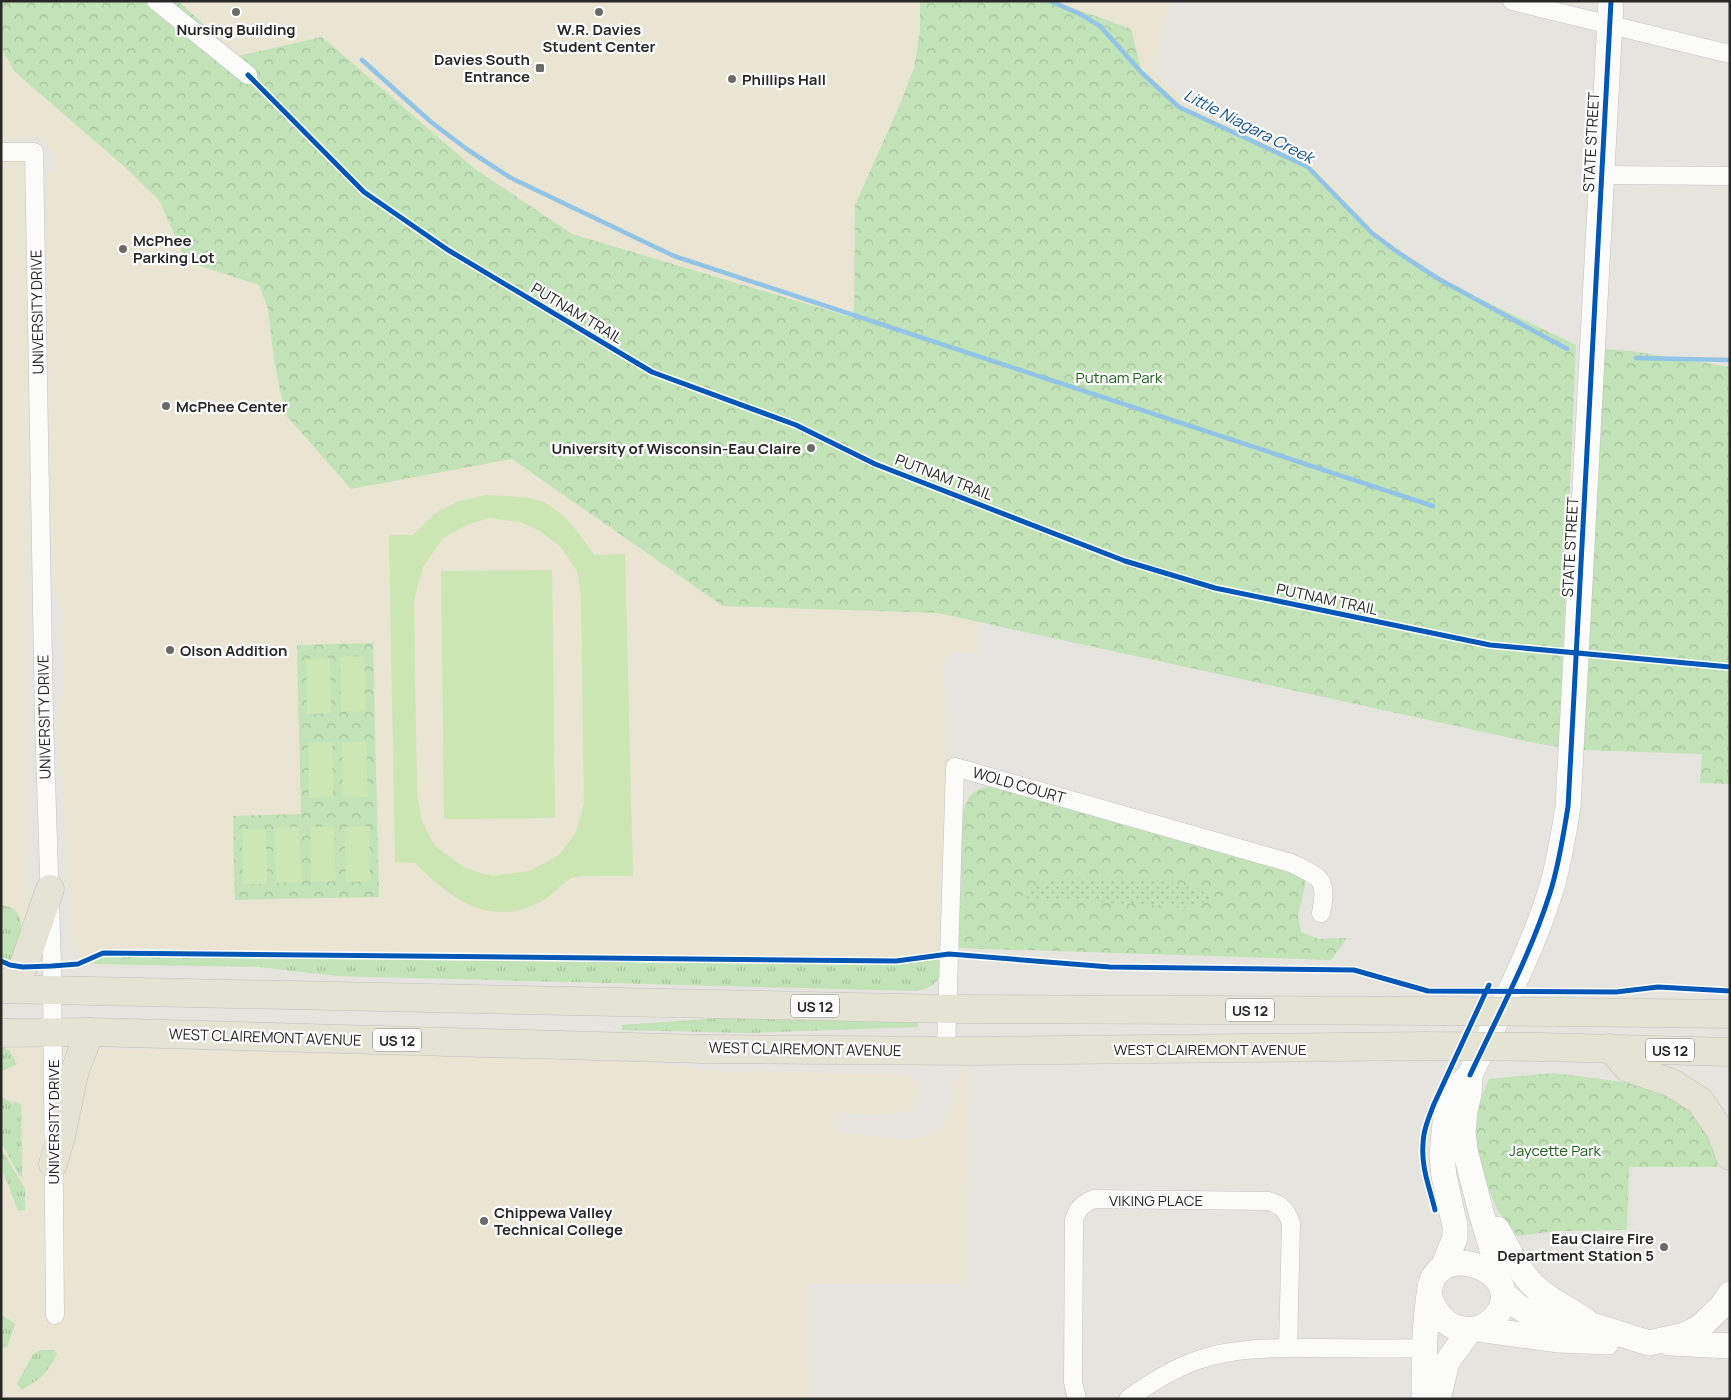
<svg xmlns="http://www.w3.org/2000/svg" width="1731" height="1400" viewBox="0 0 1731 1400" font-family="Manrope,sans-serif">
  <style>
    .education { fill: #e9e5d2 }
    .grass { fill: url(#grass-tufts) }
    .forest { fill: url(#forest-crowns) }
    .garden { fill: url(#garden-dots) }
    .pitch { fill: #cce6b4; fill-rule: evenodd }
    .lines { fill: none; stroke-linecap: round; stroke-linejoin: round }
    .stream { stroke: #92c4e7; stroke-width: 4.5 }
    .street-casing { stroke: #c4c3c3; stroke-width: 19 }
    .secondary-casing { stroke: #c4c3c3; stroke-width: 26 }
    .primary-casing { stroke: #c3c2c0; stroke-width: 29 }
    .street { stroke: #fbfbfa; stroke-width: 18 }
    .secondary { stroke: #fbfbfa; stroke-width: 25 }
    .primary { stroke: #e5e3d3; stroke-width: 28 }
    .primary-bridge-casing { stroke: #c3c2c0; stroke-width: 29; stroke-linecap: butt }
    .primary-bridge { stroke: #e5e3d3; stroke-width: 28 }
    .cycleway-casing { stroke: #fff; stroke-width: 8 }
    .cycleway { stroke: #0057b8; stroke-width: 5 }
    .poi-dot { fill: #6a6a68; stroke: #fff; stroke-width: 2 }
    .labels { text-anchor: middle; dominant-baseline: central; stroke-width: 4.5; stroke-linejoin: round; paint-order: stroke }
    .shield { fill: #fff; stroke: #686868; stroke-width: 1 }
    .shield-label { font-size: 14px; font-weight: bold; fill: #282828 }
    .poi-label { font-size: 15px; font-weight: bold; fill: #282828; stroke: #fff; text-anchor: start }
    .street-label { font-size: 15px; fill: #282828; stroke: #fff }
    .park-label { font-size: 15px; fill: #1e631b; stroke: #fff }
    .water-label { font-size: 16px; font-style: italic; fill: #105294; stroke: #fff }
  </style>
  <defs>
    <pattern id="grass-tufts" width="24" height="20" patternUnits="userSpaceOnUse" patternTransform="scale(1.25)"><rect width="24" height="20" fill="#c2e2b7"/><path d="M3 7l-1-3M5 7V3M7 7l1-3M15 17l-1-3M17 17v-4M19 17l1-3" fill="none" stroke="#a7c29d"/></pattern>
    <pattern id="forest-crowns" width="20" height="18" patternUnits="userSpaceOnUse" patternTransform="scale(1.25)"><rect width="20" height="18" fill="#c2e2b7"/><path d="M2 6a3 3 0 1 1 6 0M12 15a3 3 0 1 1 6 0" fill="none" stroke="#a7c29d"/></pattern>
    <pattern id="garden-dots" width="8" height="8" patternUnits="userSpaceOnUse" patternTransform="scale(1.25)"><rect width="8" height="8" fill="#c2e2b7"/><path d="M2 2h.1M6 6h.1" fill="none" stroke="#a7c29d" stroke-width="1.8" stroke-linecap="round"/></pattern>
  </defs>
  <rect width="100%" height="100%" fill="#e6e4de"/>
  <!-- education -->
  <g class="education">
    <polygon points="1,1 1170,1 1154,73 1179,95 1203,113 1225,125 1279,144 1311,162 1323,173 1363,217 1415,259 1436,274 1501,309 1576,345 978,622 977,653 948,653 942,668 946,702 947,752 942,967 934,985 927,989 916,991 337,976 260,967 93,964 82,962 73,947 71,937 65,814 56,730 58,704 63,696 62,614 53,587 45,179 53,167 53,155 46,143 41,138 30,137 20,140 1,140"/>
    <polygon points="1,154 17,158 25,169 32,457 28,502 30,730 28,925 4,974 1,1045"/>
    <polygon points="1,1047 508,1056 630,1059 713,1071 900,1074 915,1079 918,1087 917,1098 912,1109 902,1112 867,1115 836,1112 836,1131 897,1139 916,1139 932,1134 946,1121 952,1105 954,1084 962,1068 968,1065 969,1158 965,1284 809,1284 811,1399 1,1399"/>
  </g>
  <!-- grass -->
  <g class="grass">
    <path d="M1 905C32 909 19 940 14 959L13 961 1 958Z"/>
    <path d="M107 955 888 965 943 959C939 980 939 986 916 991L337 976 260 967 93 964 96 958Z"/>
    <polygon points="735,1017 918,1021 918,1027 747,1033 622,1030 622,1025"/>
    <polygon points="1,1047 9,1050 17,1064 1,1072"/>
    <polygon points="1,1096 13,1104 15,1101 21,1105 22,1176 20,1177 1,1142"/>
    <polygon points="1,1148 25,1189 25,1210 18,1211 1,1166"/>
    <polygon points="1,1314 15,1324 7,1347 1,1348"/>
    <path d="M41 1350H54L57 1354C46 1375 41 1378 22 1390L17 1384 33 1354Z"/>
  </g>
  <!-- forest -->
  <g class="forest">
    <polygon points="1,1 178,1 238,56 322,37 475,169 572,234 854,318 855,205 901,102 914,68 920,30 920,1 1054,1 1131,29 1142,73 1179,107 1308,167 1372,233 1437,278 1576,345 1559,747 1539,744 938,613 723,606 512,459 351,489 285,414 274,360 268,309 259,285 187,262 159,200 127,169 14,71 1,47"/>
    <polygon points="1604,349 1631,351 1730,367 1730,784 1700,783 1702,754 1580,750"/>
    <polygon points="373,643 379,897 235,900 233,816 301,814 297,645"/>
    <path d="M999 785 1300 874 1305 879V886L1298 916 1301 932 1319 939 1347 938 1331 960 959 948 962 818C967 794 974 787 999 785Z"/>
    <path d="M1553 1073 1656 1086 1697 1112 1715 1150 1718 1167H1629L1627 1230 1557 1231 1517 1236C1511 1226 1502 1218 1497 1208 1482 1179 1471 1140 1478 1108 1480 1097 1485 1089 1489 1079Z"/>
  </g>
  <!-- garden -->
  <polygon class="garden" points="1051,878 1150,879 1208,890 1211,899 1191,907 1019,898"/>
  <!-- pitch -->
  <g class="pitch">
    <path d="M486 495C503 496 533 496 547 504 567 516 582 536 594 555L625 554 633 876C623 876 579 875 572 878 561 883 553 895 542 901 490 929 451 899 415 863L395 862 389 535H413L434 514 459 501ZM489 518 521 522 538 530 560 546 577 571 581 595 584 804 576 832 559 855 530 871 492 876 465 868 435 846 422 822 417 795 414 600 423 567 443 538 467 525Z"/>
    <polygon points="552,570 555,818 444,819 441,571"/>
    <polygon points="364,656 365,711 341,712 340,657"/>
    <polygon points="330,658 331,713 307,714 306,659"/>
    <polygon points="332,742 333,797 309,798 308,743"/>
    <polygon points="342,742 366,742 368,797 343,797"/>
    <polygon points="369,826 370,881 346,882 344,827"/>
    <polygon points="299,827 301,882 276,883 275,828"/>
    <polygon points="310,827 334,827 336,881 311,882"/>
    <polygon points="242,829 266,829 267,884 243,884"/>
  </g>
  <g class="lines">
    <!-- stream -->
    <g class="stream">
      <polyline points="1050,1 1080,14 1100,26 1142,73 1179,107 1308,167 1372,233 1396,251 1437,278 1567,349"/>
      <polyline points="362,60 431,122 468,150 511,178 674,256 1433,506"/>
      <polyline points="1636,358 1730,360"/>
    </g>
    <!-- street casing -->
    <g class="street-casing">
      <g id="street">
        <polyline points="156,1 248,75"/>
        <polyline points="1512,1 1730,54"/>
        <polyline points="1,152 34,152 44,718 52,966 55,1315"/>
        <polyline points="1603,175 1730,176"/>
        <path d="M946 1051 955 767 1291 863C1321 878 1328 878 1321 913"/>
        <path d="M1077 1399 1073 1382 1074 1220C1078 1208 1082 1204 1094 1199L1269 1201C1282 1205 1286 1210 1291 1223L1288 1348"/>
        <path d="M1128 1399C1150 1383 1172 1369 1198 1360 1235 1347 1275 1348 1314 1348 1351 1348 1388 1349 1425 1348"/>
      </g>
    </g>
    <!-- secondary casing -->
    <g class="secondary-casing">
      <g id="secondary">
        <polyline points="1470,1077 1469,1094 1465,1111 1463,1132 1465,1150 1481,1212 1497,1266 1497,1278"/>
        <path d="M1497 1229C1509 1251 1521 1277 1542 1293 1555 1303 1571 1311 1585 1320"/>
        <path d="M1443 1267 1455 1238V1226L1444 1176 1442 1156 1445 1123 1448 1106 1454 1090 1470 1075C1498 1015 1530 956 1550 893 1559 865 1563 836 1568 807L1611 1"/>
        <polyline points="1503,1293 1517,1306 1529,1313 1564,1321 1595,1326 1649,1343 1685,1335 1700,1327 1722,1306 1730,1294"/>
        <polyline points="1478,1329 1559,1340 1607,1342"/>
        <polyline points="1670,1343 1730,1346"/>
        <path d="M1424 1399C1424 1362 1424 1324 1430 1288 1438 1237 1532 1273 1495 1317 1481 1334 1455 1333 1441 1317 1436 1312 1433 1304 1429 1297"/>
        <polyline points="1438,1399 1447,1362 1470,1330"/>
      </g>
    </g>
    <!-- primary casing -->
    <g class="primary-casing">
      <g id="primary">
        <path d="M1 985C12 981 17 977 23 967L50 889"/>
        <polyline points="1,989 948,1009 1442,1011"/>
        <polyline points="1561,1012 1730,1014"/>
        <polyline points="1,1033 90,1032 703,1049 973,1051 1425,1046"/>
        <polyline points="1543,1047 1730,1052"/>
        <polyline points="1610,1048 1628,1068 1672,1083 1700,1101 1721,1132 1730,1156"/>
        <polyline points="53,1164 61,1137 74,1074 80,1057 90,1032"/>
      </g>
    </g>
    <!-- street -->
    <use href="#street" class="street"/>
    <!-- secondary -->
    <use href="#secondary" class="secondary"/>
    <!-- primary -->
    <use href="#primary" class="primary"/>
    <!-- primary-bridge casing -->
    <g class="primary-bridge-casing">
      <g id="primary-bridge">
        <polyline points="1442,1011 1561,1012"/>
        <polyline points="1425,1046 1543,1047"/>
      </g>
    </g>
    <!-- primary-bridge -->
    <use href="#primary-bridge" class="primary-bridge"/>
    <!-- cycleway casing -->
    <g class="cycleway-casing">
      <g id="cycleway">
        <polyline points="248,75 364,192 448,250 652,372 796,425 875,464 1125,561 1215,588 1490,645 1730,667"/>
        <polyline points="1,961 10,965 23,967 52,966 78,964 103,953 896,961 949,954 1110,967 1354,970 1428,991 1616,992 1658,987 1730,991"/>
        <path d="M1470 1075C1498 1015 1530 956 1550 893 1559 865 1563 836 1568 807L1611 1"/>
        <path d="M1435 1210C1430 1189 1421 1167 1423 1145 1423 1131 1429 1117 1434 1104L1489 985"/>
      </g>
    </g>
    <!-- cycleway -->
    <use href="#cycleway" class="cycleway"/>
  </g>
  <!-- markers -->
  <g class="poi-dot">
    <circle cx="236" cy="12" r="5"/>
    <circle cx="599" cy="12" r="5"/>
    <rect x="535" y="63" width="10" height="10" rx="2.5"/>
    <circle cx="732" cy="79" r="5"/>
    <circle cx="123" cy="249" r="5"/>
    <circle cx="166" cy="406" r="5"/>
    <circle cx="811" cy="448" r="5"/>
    <circle cx="170" cy="650" r="5"/>
    <circle cx="484" cy="1221" r="5"/>
    <circle cx="1664" cy="1247" r="5"/>
  </g>
  <g class="labels">
    <!-- shield labels -->
    <g class="shield">
      <rect x="791" y="994.5" width="48" height="23" rx="4"/>
      <rect x="1226" y="998.5" width="48" height="23" rx="4"/>
      <rect x="373" y="1028.5" width="48" height="23" rx="4"/>
      <rect x="1646" y="1038.5" width="48" height="23" rx="4"/>
    </g>
    <g class="shield-label">
      <text x="815" y="1006">US 12</text>
      <text x="1250" y="1010">US 12</text>
      <text x="397" y="1040">US 12</text>
      <text x="1670" y="1050">US 12</text>
    </g>
    <!-- poi labels -->
    <g class="poi-label">
      <text x="236" y="29" text-anchor="middle">Nursing Building</text>
      <text x="599" y="29" text-anchor="middle">W.R. Davies<tspan x="599" dy="17">Student Center</tspan></text>
      <text x="530" y="59" text-anchor="end">Davies South<tspan x="530" dy="17">Entrance</tspan></text>
      <text x="742" y="79">Phillips Hall</text>
      <text x="133" y="240">McPhee<tspan x="133" dy="17">Parking Lot</tspan></text>
      <text x="176" y="406">McPhee Center</text>
      <text x="801" y="448" text-anchor="end">University of Wisconsin-Eau Claire</text>
      <text x="180" y="650">Olson Addition</text>
      <text x="494" y="1212">Chippewa Valley<tspan x="494" dy="17">Technical College</tspan></text>
      <text x="1654" y="1238" text-anchor="end">Eau Claire Fire<tspan x="1654" dy="17">Department Station 5</tspan></text>
    </g>
    <!-- street labels -->
    <g class="street-label">
      <text transform="translate(1591 142) rotate(-87)">STATE STREET</text>
      <text transform="translate(37 312) rotate(-91)">UNIVERSITY DRIVE</text>
      <text transform="translate(577 313) rotate(31)">PUTNAM TRAIL</text>
      <text transform="translate(944 477) rotate(21)">PUTNAM TRAIL</text>
      <text transform="translate(1570 547) rotate(-87)">STATE STREET</text>
      <text transform="translate(1327 599) rotate(12)">PUTNAM TRAIL</text>
      <text transform="translate(44 717) rotate(-91)">UNIVERSITY DRIVE</text>
      <text transform="translate(1019 785) rotate(16)">WOLD COURT</text>
      <text transform="translate(265 1037) rotate(2)">WEST CLAIREMONT AVENUE</text>
      <text transform="translate(805 1049) rotate(1)">WEST CLAIREMONT AVENUE</text>
      <text x="1210" y="1049">WEST CLAIREMONT AVENUE</text>
      <text transform="translate(53 1122) rotate(-90)">UNIVERSITY DRIVE</text>
      <text x="1156" y="1200">VIKING PLACE</text>
    </g>
    <!-- park labels -->
    <g class="park-label">
      <text x="1119" y="377">Putnam Park</text>
      <text x="1555" y="1150">Jaycette Park</text>
    </g>
    <!-- water labels -->
    <g class="water-label">
      <text transform="translate(1249 126) rotate(27)">Little Niagara Creek</text>
    </g>
  </g>
  <!-- border -->
  <rect width="1731" height="1400" fill="none" stroke="#282828" stroke-width="5"/>
</svg>
